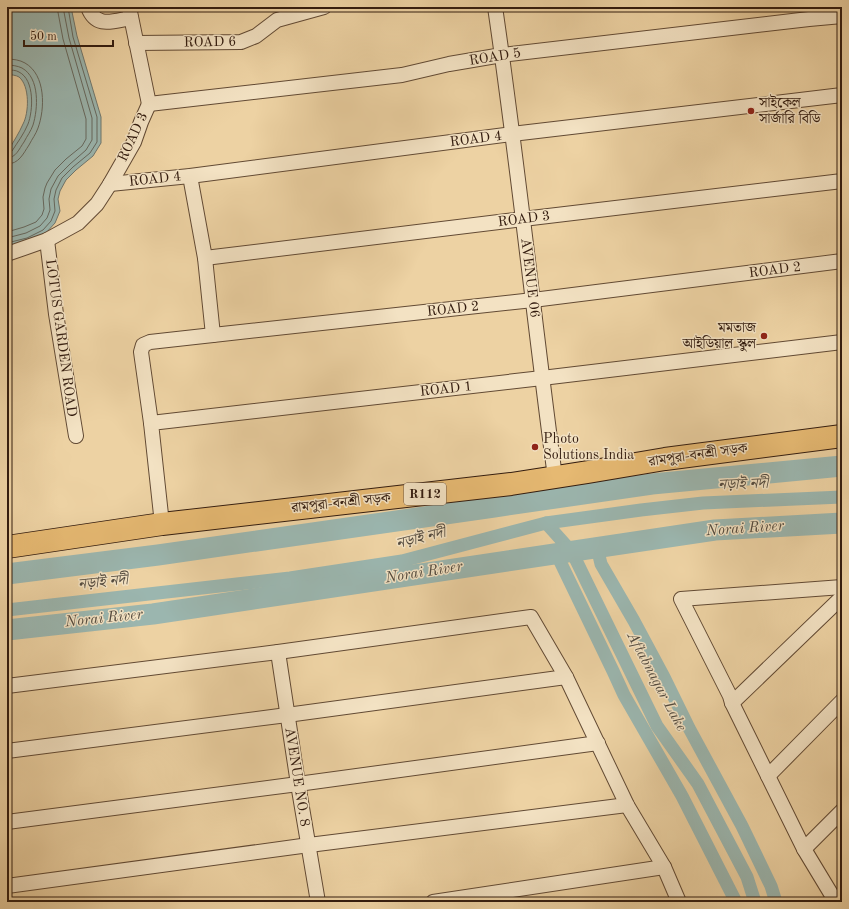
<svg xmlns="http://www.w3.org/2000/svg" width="849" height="909" viewBox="0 0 849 909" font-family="'Old Standard TT','Noto Serif Bengali',serif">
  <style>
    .water { fill: #9bb6af; stroke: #71786f }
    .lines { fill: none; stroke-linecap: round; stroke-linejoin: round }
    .shore { stroke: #67695f; stroke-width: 1 }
    .canal { stroke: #9bb6af; stroke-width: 13 }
    .river { stroke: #9bb6af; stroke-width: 21 }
    .minor-casing { stroke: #624a34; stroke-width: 16 }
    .primary-casing { stroke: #331c0f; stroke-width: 24 }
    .minor { stroke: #f3e2c3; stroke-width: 14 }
    .primary { stroke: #e6b972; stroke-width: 22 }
    .poi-dot { fill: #8f2418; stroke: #f3e2c3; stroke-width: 1.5 }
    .labels { text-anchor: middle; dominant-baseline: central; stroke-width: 3; stroke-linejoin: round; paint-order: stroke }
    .shield { fill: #f3e2c3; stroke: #6d5745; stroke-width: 1 }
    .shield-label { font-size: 13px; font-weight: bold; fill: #331c0f }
    .street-label { font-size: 14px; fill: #331c0f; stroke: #f3e2c3 }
    .poi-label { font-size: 14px; fill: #331c0f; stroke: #f3e2c3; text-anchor: start }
    .water-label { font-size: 15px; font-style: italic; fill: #524a3f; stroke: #f3e2c3 }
  </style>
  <rect width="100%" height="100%" fill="#edd2a3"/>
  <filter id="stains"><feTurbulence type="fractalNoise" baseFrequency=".005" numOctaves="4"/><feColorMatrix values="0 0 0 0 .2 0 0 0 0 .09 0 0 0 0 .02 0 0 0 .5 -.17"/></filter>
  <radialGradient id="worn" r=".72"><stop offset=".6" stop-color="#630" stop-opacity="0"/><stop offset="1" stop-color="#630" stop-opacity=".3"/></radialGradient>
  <!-- water -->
  <path class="water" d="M7 7H71L77 36 101 117V143L93 156 76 170 66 180 60 191 58 199 60 211 55 223 45 234 7 247V153L9 149C14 141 19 133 23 124 29 113 30 86 19 77 16 75 11 75 7 74Z"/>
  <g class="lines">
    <!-- shore -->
    <g class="shore">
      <path d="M7 59C13 59 20 60 25 63 46 75 45 109 38 128 36 134 32 139 29 145 23 154 19 164 7 164"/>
      <path d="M7 65C12 65 18 66 22 68 40 78 38 109 33 125 31 131 27 136 24 142 19 149 16 158 7 158"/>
      <path d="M7 70C11 70 16 70 19 72 35 80 33 111 28 124 24 134 17 143 12 151L10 153H7"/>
      <polyline points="7,232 24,227 36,222 42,215 44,209 43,197 45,188 47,183 55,170 66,159 82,146 86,139 86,119 63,39 57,7"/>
      <polyline points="7,238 26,233 40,226 47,218 50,210 49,199 51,189 58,176 70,164 86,150 92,140 92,118 69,38 63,7"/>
      <polyline points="7,243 27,238 43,230 51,221 55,211 54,199 56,190 62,178 73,167 90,153 97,142 97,117 73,37 68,7"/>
    </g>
    <!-- canal -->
    <g class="canal">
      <polyline points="546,523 572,552 657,726 698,784 747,877 755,902"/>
      <polyline points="7,610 290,578 402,561 546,523 641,510 703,503 842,497"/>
      <polyline points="736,902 682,796 624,695 613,671 556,553 597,547 601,564 634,621 664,677 689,728 742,826 771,886 776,902"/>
    </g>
    <!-- river -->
    <g class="river">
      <polyline points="7,574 158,555 494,507 652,484 842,466"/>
      <polyline points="7,630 153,614 715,530 842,523"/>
    </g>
    <!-- minor casing -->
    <g class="minor-casing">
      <g id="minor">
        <path d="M88 7C96 29 113 21 131 18"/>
        <polyline points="129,7 149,104"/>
        <path d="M495 7C518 163 534 321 555 477"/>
        <polyline points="136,43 241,42 256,36 277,20 324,7"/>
        <polyline points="149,104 402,75 449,64 502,55 809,19 842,16"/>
        <polyline points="190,176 205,258 213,335"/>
        <polyline points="110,184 190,176 512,134 842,95"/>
        <polyline points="47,240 56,314 76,436"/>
        <polyline points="7,254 47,240 78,223 97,204 110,184 134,142 141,122 149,104"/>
        <polyline points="205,258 523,219 842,181"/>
        <polyline points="151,423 141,352 143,345 150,342 213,335 533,300 842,261"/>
        <polyline points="162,524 151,423 542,378 842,342"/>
        <polyline points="278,652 298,784 318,902"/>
        <polyline points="7,686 278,652 531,617 566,677 627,805 664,867 679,902"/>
        <polyline points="732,703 842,597"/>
        <polyline points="7,751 287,715 566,677"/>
        <polyline points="768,776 842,701"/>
        <polyline points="7,822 298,784 598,743"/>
        <polyline points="804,849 842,811"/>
        <polyline points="7,886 309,845 627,805"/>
        <polyline points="433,902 664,867"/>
        <polyline points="836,902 804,849 732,703 730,696 681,599 842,587"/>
      </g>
    </g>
    <!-- primary casing -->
    <g class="primary-casing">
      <polyline id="primary" points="7,547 162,524 511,484 588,472 665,459 842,436"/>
    </g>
    <!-- minor -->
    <use href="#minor" class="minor"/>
    <!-- primary -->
    <use href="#primary" class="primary"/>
  </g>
  <!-- markers -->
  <g class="poi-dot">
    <circle cx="751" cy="111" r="4"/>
    <circle cx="764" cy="336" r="4"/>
    <circle cx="535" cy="447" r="4"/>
  </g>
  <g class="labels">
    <!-- shield labels -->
    <rect class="shield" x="404" y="483" width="42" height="22" rx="3"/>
    <g class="shield-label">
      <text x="425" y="494">R112</text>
    </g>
    <!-- street labels -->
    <g class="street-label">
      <text transform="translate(210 42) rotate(-1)">ROAD 6</text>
      <text transform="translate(495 57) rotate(-9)">ROAD 5</text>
      <text transform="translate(133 137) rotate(-65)">ROAD 3</text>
      <text transform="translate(476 139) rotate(-7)">ROAD 4</text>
      <text transform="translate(155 179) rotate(-6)">ROAD 4</text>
      <text transform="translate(524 219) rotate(-7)">ROAD 3</text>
      <text transform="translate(775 270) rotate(-7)">ROAD 2</text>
      <text transform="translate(530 278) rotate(83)">AVENUE 06</text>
      <text transform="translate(453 309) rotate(-6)">ROAD 2</text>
      <text transform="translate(61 338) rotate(82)">LOTUS GARDEN ROAD</text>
      <text transform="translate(446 389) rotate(-6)">ROAD 1</text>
      <text transform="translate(698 455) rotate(-8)">রামপুরা-বনশ্রী সড়ক</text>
      <text transform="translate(341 503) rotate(-6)">রামপুরা-বনশ্রী সড়ক</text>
      <text transform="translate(297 777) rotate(81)">AVENUE NO. 8</text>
    </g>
    <!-- poi labels -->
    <g class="poi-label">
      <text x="759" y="103">সাইকেল<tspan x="759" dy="16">সার্জারি বিডি</tspan></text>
      <text x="756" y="328" text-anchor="end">মমতাজ<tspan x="756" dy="16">আইডিয়াল স্কুল</tspan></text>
      <text x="543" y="439">Photo<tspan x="543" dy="16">Solutions India</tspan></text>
    </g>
    <!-- water labels -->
    <g class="water-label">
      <text transform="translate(743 485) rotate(-2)">নড়াই নদী</text>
      <text transform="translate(745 529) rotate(-4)">Norai River</text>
      <text transform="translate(421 539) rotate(-14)">নড়াই নদী</text>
      <text transform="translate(424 573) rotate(-9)">Norai River</text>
      <text transform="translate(103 583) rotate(-6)">নড়াই নদী</text>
      <text transform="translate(104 619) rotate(-6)">Norai River</text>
      <text transform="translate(656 682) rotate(62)">Aftabnagar Lake</text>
    </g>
  </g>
  <!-- margin -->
  <rect width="849" height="909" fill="none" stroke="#edd2a3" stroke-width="24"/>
  <rect x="8" y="8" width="833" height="893" fill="none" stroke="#331c0f" stroke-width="2"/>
  <rect x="12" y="12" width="825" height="885" fill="none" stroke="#331c0f"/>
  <!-- scale -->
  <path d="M24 40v6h89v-6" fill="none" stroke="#331c0f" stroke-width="2"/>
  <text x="30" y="40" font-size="12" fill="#331c0f" stroke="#f3e2c3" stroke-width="3" paint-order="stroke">50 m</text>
  <rect width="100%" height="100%" filter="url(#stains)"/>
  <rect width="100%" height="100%" fill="url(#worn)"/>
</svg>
